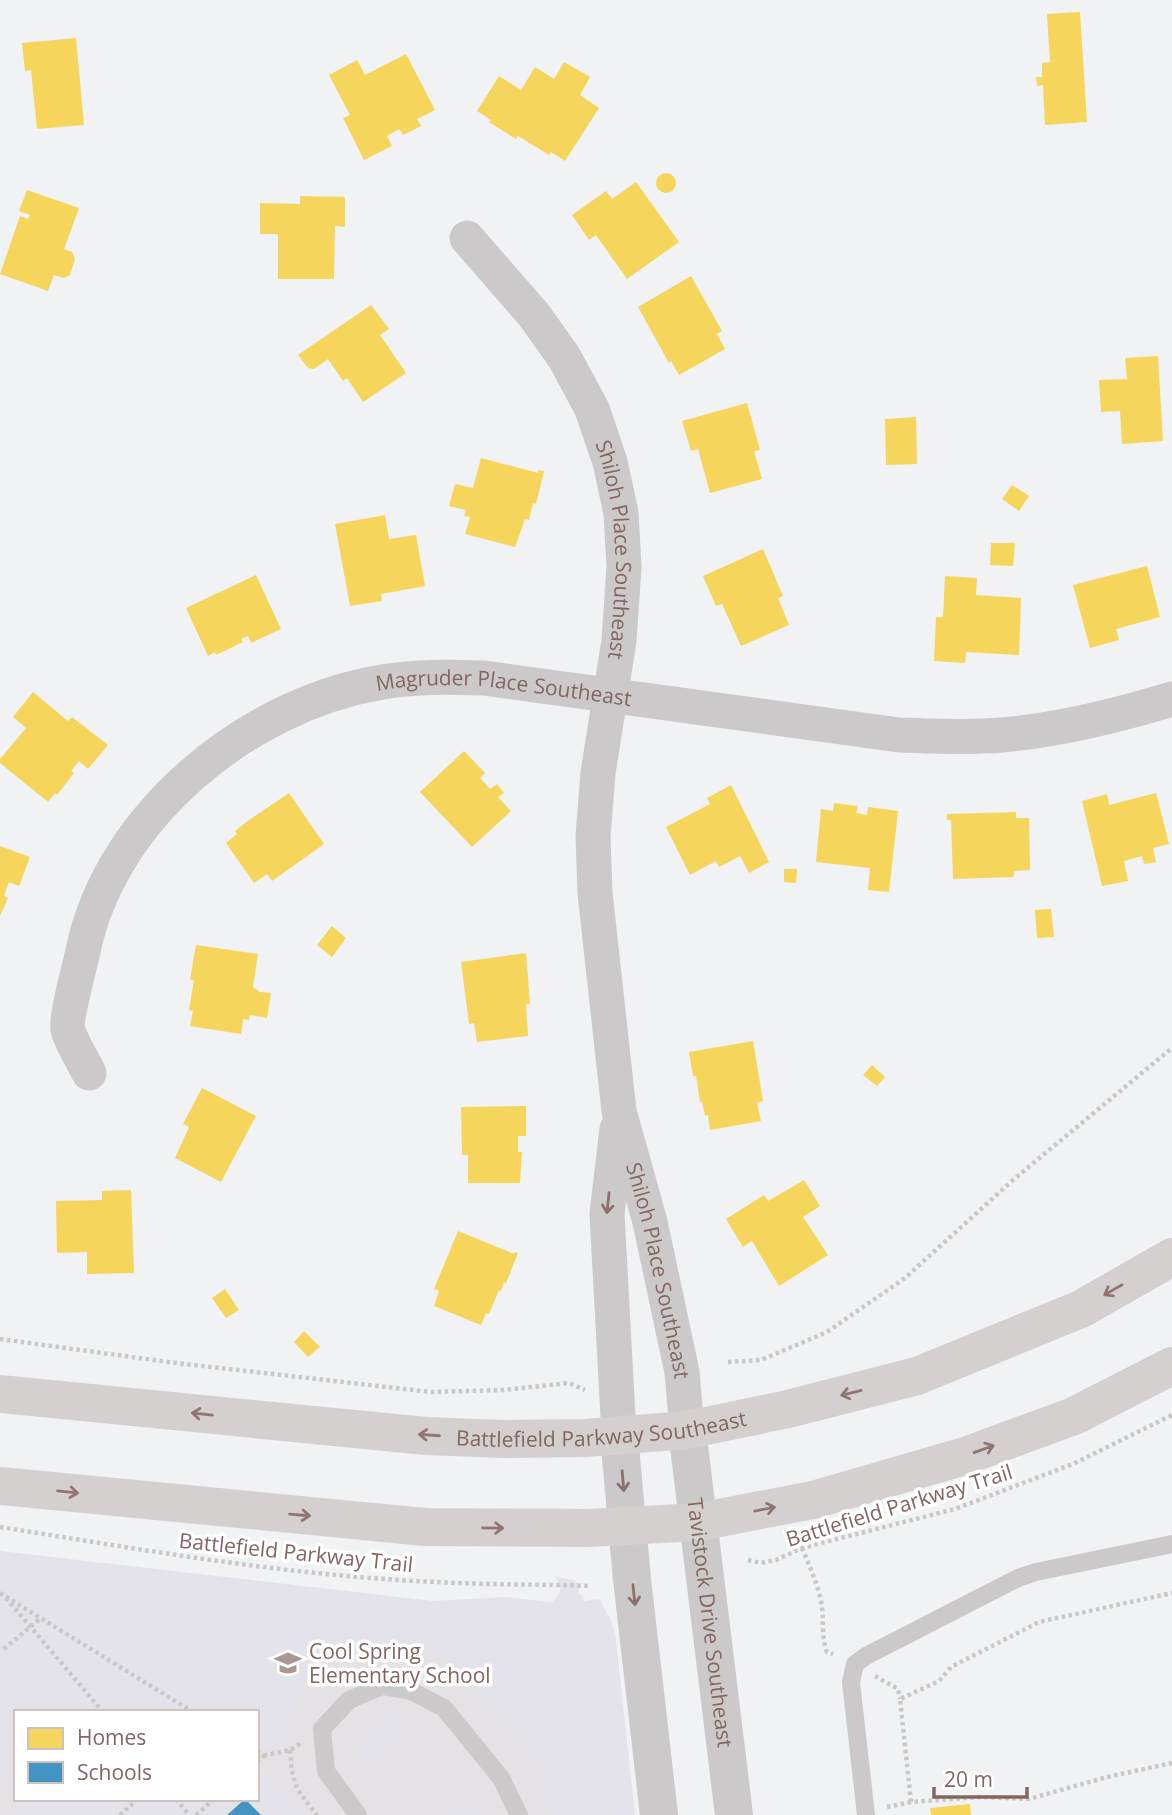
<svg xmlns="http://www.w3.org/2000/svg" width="1172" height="1815" viewBox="0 0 1172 1815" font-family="'Open Sans',sans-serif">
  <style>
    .built { fill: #e4e2e4; fill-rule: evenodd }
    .green { fill: #e4e3ea }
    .homes { fill: #f6d55c }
    .schools { fill: #4393c3 }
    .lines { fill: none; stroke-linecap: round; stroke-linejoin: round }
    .path { stroke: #c9c8c7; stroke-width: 4.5; stroke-dasharray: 3.5 3.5; stroke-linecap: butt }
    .service { stroke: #ccc9ca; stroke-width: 18 }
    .minor { stroke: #ccc9ca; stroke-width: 35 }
    .tertiary { stroke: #ccc9ca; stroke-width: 38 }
    .primary { stroke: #d4d0d0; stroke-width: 38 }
    .oneway { stroke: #8b706c }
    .oneway2 { stroke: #907672 }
    .labels { text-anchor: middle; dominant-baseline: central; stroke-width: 7; stroke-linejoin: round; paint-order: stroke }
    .street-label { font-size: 21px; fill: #846661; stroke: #fff }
    .poi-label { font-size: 21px; fill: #846661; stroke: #fff; text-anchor: start }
  </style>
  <rect width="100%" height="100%" fill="#f1f2f4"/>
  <!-- built -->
  <path class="built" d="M0 1560 568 1614 603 1815H0ZM16 1712H257V1799H16Z"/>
  <!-- green -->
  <g class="green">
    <path d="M0 1551 433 1601 503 1597 552 1602C562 1593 562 1589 556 1577L573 1580 578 1583 579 1594 583 1596 584 1601 599 1599 611 1620 616 1640 635 1815H552L547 1792 537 1772 545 1770C534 1752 519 1736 505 1720 464 1671 417 1622 349 1651 330 1660 312 1673 301 1691 291 1707 288 1729 283 1747L261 1751 257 1754V1712H16V1782L11 1786 0 1773Z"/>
    <path d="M398 1714 405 1720V1735L376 1761C335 1759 374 1716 398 1714Z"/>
    <polygon points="258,1766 301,1815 261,1815 247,1799 257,1799"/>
    <polygon points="16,1796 16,1799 213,1799 198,1815 21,1815 15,1797"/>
    <polygon points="219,1799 238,1799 220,1815 203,1815"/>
    <path d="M463 1804C474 1804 479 1805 483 1815H448Z"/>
  </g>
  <!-- homes -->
  <g class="homes">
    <polygon points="1080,12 1087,122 1045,125 1043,85 1037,86 1036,77 1042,77 1042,63 1050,62 1047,14"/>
    <polygon points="76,38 84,125 37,129 31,70 25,71 22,43"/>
    <polygon points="406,54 435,110 417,119 421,126 403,135 399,129 387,136 392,146 364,160 343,118 350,115 329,75 357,60 365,75"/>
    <polygon points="564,62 590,77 580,95 599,108 565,161 551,152 549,155 518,136 516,139 489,122 491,120 477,111 499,76 521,90 535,67 554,79"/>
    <circle cx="666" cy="183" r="10"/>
    <polygon points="636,182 679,242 627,279 596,235 589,240 572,215 606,191 612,199"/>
    <polygon points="27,190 79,208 64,249 72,252 75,259 70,275 64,278 54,275 48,291 0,274 20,216 28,219 30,215 19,211"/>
    <polygon points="300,196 345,197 345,227 335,226 334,279 278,279 278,234 260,234 260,203 300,204"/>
    <polygon points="691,276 722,331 717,334 725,349 679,375 671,361 669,363 638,307"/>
    <polygon points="371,305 389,329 380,335 406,373 363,402 347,378 343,381 328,359 314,369 308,368 298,355"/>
    <polygon points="1158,356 1163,441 1122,444 1120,411 1101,412 1099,380 1127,379 1125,358"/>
    <polygon points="747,403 760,450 754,451 762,479 710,493 698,449 691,451 682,421"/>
    <polygon points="916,417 917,464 886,465 885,419"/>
    <polygon points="481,458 538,473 538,470 544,471 536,504 533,503 529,520 525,519 515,547 465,534 470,517 464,516 466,510 449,506 455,484 473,488"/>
    <polygon points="1012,485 1029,496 1019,511 1002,499"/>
    <polygon points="385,515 389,539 416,535 425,586 381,594 382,601 350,606 335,524"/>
    <polygon points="991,543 1015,543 1013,566 990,565"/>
    <polygon points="763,549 783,596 778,598 789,625 741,646 722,604 716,606 703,576"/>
    <polygon points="1147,566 1160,617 1116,629 1119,640 1090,648 1073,585"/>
    <polygon points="256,575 281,629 251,643 248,636 241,639 243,642 216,655 215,652 208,656 186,608"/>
    <polygon points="945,576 977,578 976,595 1021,598 1019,655 966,652 965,663 934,661 936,617 943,617"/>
    <polygon points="33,692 68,721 72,717 108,745 88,769 79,761 71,771 74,773 57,795 55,793 48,802 0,763 0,759 26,728 13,717"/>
    <polygon points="464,751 485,773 480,778 490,789 497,784 504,793 498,797 511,811 472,847 420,792"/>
    <polygon points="731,785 769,862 749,873 740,856 719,867 716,861 690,875 666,827 710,804 707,798"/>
    <polygon points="289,793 324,844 272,881 267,874 254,883 226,843 237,834 235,831 249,820"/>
    <polygon points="1156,793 1169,844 1153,848 1156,862 1144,864 1142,856 1124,861 1128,881 1102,886 1082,801 1107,794 1109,805"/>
    <polygon points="834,803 858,806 856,813 867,815 868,807 898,811 889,892 868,890 870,868 816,862 821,809 833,811"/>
    <polygon points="1016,812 1016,818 1029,818 1030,870 1014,871 1014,877 953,879 951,820 947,820 947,814"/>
    <polygon points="0,846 30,857 19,886 9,882 4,896 8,898 0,916"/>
    <polygon points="784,869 797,869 796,883 784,882"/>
    <polygon points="1051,909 1054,937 1037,938 1035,910"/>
    <polygon points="332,926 346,938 332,957 317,945"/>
    <polygon points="196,945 258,954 253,987 260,992 271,993 267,1018 250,1015 249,1020 243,1019 241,1034 190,1026 193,1011 189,1010 194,980 190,980"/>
    <polygon points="526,953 530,1004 526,1004 528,1036 477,1042 474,1023 469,1024 461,962"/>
    <polygon points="753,1041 763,1101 757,1103 761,1121 710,1130 708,1115 705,1116 702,1102 700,1102 696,1076 693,1076 689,1052"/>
    <polygon points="872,1065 885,1077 877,1086 863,1075"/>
    <polygon points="202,1088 256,1116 221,1182 175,1158 189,1127 183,1124"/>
    <polygon points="526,1106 526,1136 518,1136 518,1152 522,1152 520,1183 468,1183 468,1155 462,1155 461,1107"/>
    <polygon points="804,1180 820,1206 803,1217 828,1255 779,1286 752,1241 743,1247 726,1219 764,1195 768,1201"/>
    <polygon points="131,1190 134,1273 87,1274 87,1252 57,1253 56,1201 102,1200 102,1191"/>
    <polygon points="458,1231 514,1254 514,1252 518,1253 506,1283 504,1282 501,1291 499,1290 489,1314 486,1313 481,1325 434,1306 439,1291 434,1289"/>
    <polygon points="225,1289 239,1310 226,1318 212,1298"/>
    <polygon points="304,1331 320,1347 308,1357 294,1342"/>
    <polygon points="970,1804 971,1815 931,1815 930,1808"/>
  </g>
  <!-- schools -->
  <polygon class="schools" points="245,1799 261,1815 227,1815"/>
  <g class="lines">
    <!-- path -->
    <g class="path">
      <polyline points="0,1339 176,1363 431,1392 503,1390 569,1383 585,1390"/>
      <polyline points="728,1362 761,1360 827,1332 905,1278 1013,1180 1172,1048"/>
      <path d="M0 1527C145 1550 290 1576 437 1582 488 1585 540 1584 591 1586"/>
      <path d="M802 1548C810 1567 819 1587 822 1607 824 1623 821 1637 827 1652L833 1654"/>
      <polyline points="748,1560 761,1563 776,1560 802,1548 955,1509 1073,1464 1172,1415"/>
      <polyline points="0,1593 193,1712"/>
      <polyline points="6,1598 103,1712"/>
      <polyline points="4,1649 41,1618"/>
      <polyline points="875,1676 898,1689 900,1699"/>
      <path d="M290 1750C292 1783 296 1790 317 1815"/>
      <polyline points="257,1751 264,1756 257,1762"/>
      <polyline points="257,1757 290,1750 301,1743"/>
      <polyline points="176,1799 189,1815"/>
      <polyline points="911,1802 900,1699 939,1681 951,1667 1039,1622 1172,1593"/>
      <polyline points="887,1807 911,1802 980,1797 1029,1799 1107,1777 1172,1763"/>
      <polyline points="120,1815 138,1799"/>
      <polyline points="196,1815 214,1799"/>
    </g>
    <!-- service -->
    <g class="service">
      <polyline points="358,1815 326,1771 322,1729 349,1700 382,1686 411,1691 444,1708 501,1778 519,1815"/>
      <polyline points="866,1815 851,1682 855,1664 866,1656 1018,1578 1036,1572 1172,1544"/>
    </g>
    <!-- minor -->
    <g class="minor">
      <path id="s1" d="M467 238 534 315 564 357 592 409 610 462 621 513 624 567 619 641 598 773 593 836 595 893 619 1111 650 1222 682 1372 687 1430"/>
      <path id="s2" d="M89 1073C82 1059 72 1044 68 1030 65 1019 80 966 83 951 110 817 246 706 377 683 413 676 448 677 484 678L899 735C933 736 968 738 1002 735 1060 730 1116 716 1172 699"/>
      <polyline points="617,1129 607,1214 619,1435"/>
    </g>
    <!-- tertiary -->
    <g class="tertiary">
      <path id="s3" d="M687 1430 734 1815"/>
      <polyline points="619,1435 632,1579 659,1815"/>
    </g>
    <!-- primary -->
    <g class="primary">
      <path id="s4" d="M0 1394 426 1436 503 1439 585 1438 687 1430 788 1409 917 1376 1081 1309 1172 1257"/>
      <polyline points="0,1486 425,1527 588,1528 698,1522 813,1500 965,1456 1074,1416 1172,1366"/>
    </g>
  </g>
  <!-- one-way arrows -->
  <defs><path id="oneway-shaft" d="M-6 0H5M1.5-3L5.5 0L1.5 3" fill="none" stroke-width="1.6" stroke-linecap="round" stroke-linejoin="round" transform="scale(1.75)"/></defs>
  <g class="oneway">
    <use href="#oneway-shaft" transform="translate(608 1203) rotate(96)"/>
    <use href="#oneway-shaft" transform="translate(623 1481) rotate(85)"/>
    <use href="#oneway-shaft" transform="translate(634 1595) rotate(84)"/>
  </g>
  <g class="oneway2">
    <use href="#oneway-shaft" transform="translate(1113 1290) rotate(150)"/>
    <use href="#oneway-shaft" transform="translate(851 1393) rotate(166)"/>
    <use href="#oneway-shaft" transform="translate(202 1414) rotate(-174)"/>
    <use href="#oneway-shaft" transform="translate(429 1435) rotate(-176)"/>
    <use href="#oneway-shaft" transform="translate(984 1449) rotate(-20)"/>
    <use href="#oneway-shaft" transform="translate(68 1492) rotate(6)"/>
    <use href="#oneway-shaft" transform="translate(765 1509) rotate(-11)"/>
    <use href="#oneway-shaft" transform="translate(300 1515) rotate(5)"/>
    <use href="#oneway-shaft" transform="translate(493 1528) rotate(1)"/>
  </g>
  <!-- icons -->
  <defs>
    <g id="school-bare" transform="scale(2.1)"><path d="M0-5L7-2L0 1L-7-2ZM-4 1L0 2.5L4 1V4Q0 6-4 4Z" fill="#aa9794" stroke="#fff" stroke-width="2.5" paint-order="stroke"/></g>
  </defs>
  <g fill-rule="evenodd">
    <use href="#school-bare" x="288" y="1663"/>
  </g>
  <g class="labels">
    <!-- street labels -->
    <g class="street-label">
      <text stroke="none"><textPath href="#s1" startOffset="357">Shiloh Place Southeast</textPath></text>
      <text stroke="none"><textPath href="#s2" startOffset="676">Magruder Place Southeast</textPath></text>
      <text stroke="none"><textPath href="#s1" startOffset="1087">Shiloh Place Southeast</textPath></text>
      <text stroke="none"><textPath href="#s4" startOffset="604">Battlefield Parkway Southeast</textPath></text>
      <text transform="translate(899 1505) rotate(-17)">Battlefield Parkway Trail</text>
      <text transform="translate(296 1552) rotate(6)">Battlefield Parkway Trail</text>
      <text stroke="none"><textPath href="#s3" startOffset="194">Tavistock Drive Southeast</textPath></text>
    </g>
    <!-- poi labels -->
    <g class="poi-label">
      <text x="309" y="1651">Cool Spring<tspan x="309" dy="24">Elementary School</tspan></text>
    </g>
  </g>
  <!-- legend -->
  <rect x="14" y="1710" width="245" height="91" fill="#ffffff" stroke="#cec2c0" stroke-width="2"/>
  <rect x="28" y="1728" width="35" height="21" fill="#f6d55c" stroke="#cec2c0" stroke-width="2"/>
  <text x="77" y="1745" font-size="21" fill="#846661">Homes</text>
  <rect x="28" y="1762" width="35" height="21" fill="#4393c3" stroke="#cec2c0" stroke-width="2"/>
  <text x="77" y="1780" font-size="21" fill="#846661">Schools</text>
  <!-- scale -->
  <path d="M934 1787v10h93v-10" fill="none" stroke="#846661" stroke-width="3.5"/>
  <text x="944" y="1787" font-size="21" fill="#846661" stroke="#ffffff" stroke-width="5" paint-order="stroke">20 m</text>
</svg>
